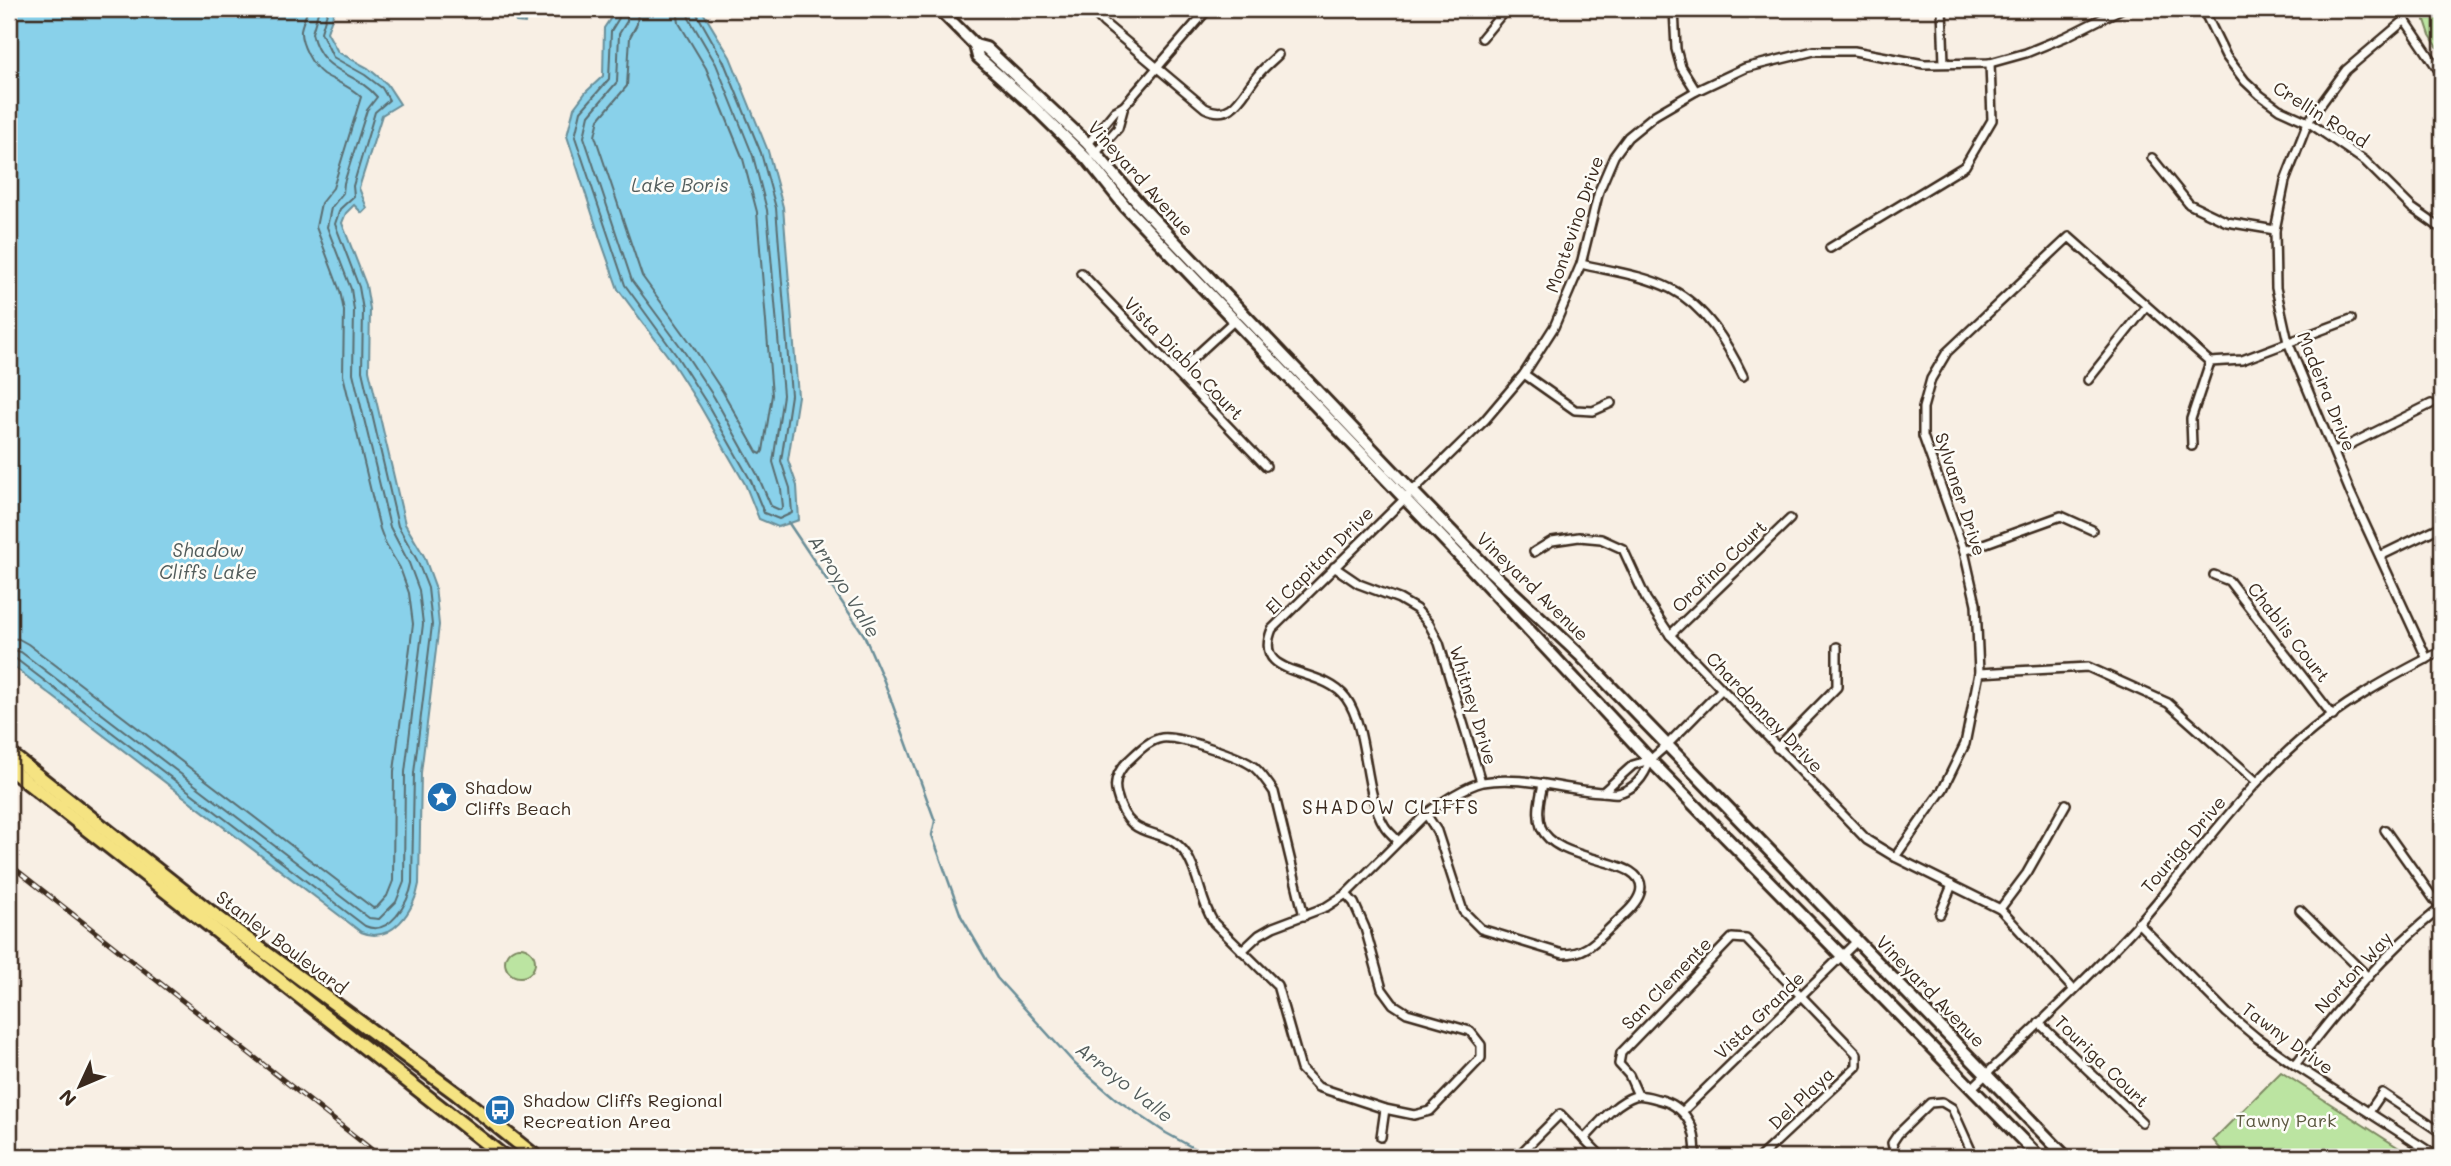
<svg xmlns="http://www.w3.org/2000/svg" width="2451" height="1166" viewBox="0 0 2451 1166" font-family="Mali,sans-serif">
  <style>
    .green { fill: #bbe4a1; stroke: #7b8760; stroke-width: 2 }
    .water { fill: #89d1ea; stroke: #6a8e98; stroke-width: 2 }
    .lines { fill: none; stroke-linecap: round; stroke-linejoin: round }
    .shore { stroke: #5a6d70; stroke-width: 2 }
    .stream { stroke: #6a8e98; stroke-width: 2.5 }
    .street-casing { stroke: #3b2a1e; stroke-width: 12 }
    .secondary-casing { stroke: #3b2a1e; stroke-width: 16 }
    .primary-casing { stroke: #3b2a1e; stroke-width: 18 }
    .street { stroke: #fdfcf7; stroke-width: 7 }
    .secondary { stroke: #fdfcf7; stroke-width: 10 }
    .primary { stroke: #f5e382; stroke-width: 12 }
    .rail-casing { stroke: #3b2a1e; stroke-width: 5 }
    .rail { stroke: #fdfcf7; stroke-width: 2.5; stroke-dasharray: 8; stroke-linecap: butt }
    .labels { text-anchor: middle; dominant-baseline: central; stroke-width: 5; stroke-linejoin: round; paint-order: stroke }
    .street-label { font-size: 18px; fill: #3b2a1e; stroke: #fdfcf7 }
    .poi-label { font-size: 18px; fill: #3b2a1e; stroke: #fdfcf7; text-anchor: start }
    .park-label { font-size: 18px; fill: #5b583f; stroke: #fdfcf7 }
    .water-label { font-size: 19px; font-style: italic; fill: #525c5b; stroke: #fdfcf7 }
    .neighbourhood-label { font-size: 19px; letter-spacing: 2px; fill: #3b2a1e; stroke: #fdfcf7 }
  </style>
  <rect width="100%" height="100%" fill="#f8efe4"/>
  <filter id="ink" filterUnits="userSpaceOnUse"><feTurbulence type="fractalNoise" baseFrequency=".0143" numOctaves="2"/><feDisplacementMap in="SourceGraphic" scale="14" xChannelSelector="R" yChannelSelector="G"/><feConvolveMatrix kernelMatrix="1 2 1 2 8 2 1 2 1" color-interpolation-filters="sRGB"/></filter>
  <g filter="url(#ink)">
    <!-- green -->
    <g class="green">
      <polygon points="2421,9 2442,9 2442,54 2430,35 2425,20 2420,12"/>
      <circle cx="520" cy="962" r="15"/>
      <polygon points="2281,1072 2413,1157 2227,1157 2213,1140"/>
    </g>
    <!-- water -->
    <g class="water">
      <path d="M9 9H335L327 32 338 52 368 68 387 84 400 104 382 115 359 188 367 208 362 213 354 205 346 213 342 223 366 285 370 309 369 370 405 524 424 556 435 586 439 625 421 773 419 884C415 910 391 945 361 932L9 663Z"/>
      <polygon points="509,9 528,9 525,23 516,22"/>
      <polygon points="610,9 701,9 730,57 768,151 783,207 798,396 788,460 797,486 799,520 778,527 759,519 745,484 700,406 670,359 618,289 600,238 567,136 574,108 586,92 603,76 604,28 612,16"/>
    </g>
    <g class="lines">
      <!-- shore -->
      <g class="shore">
        <polyline points="617,9 619,18 611,31 609,79 581,111 575,137 625,285 676,355 706,402 751,481 764,513 779,519 792,513 790,488 781,461 791,395 776,208 761,153 723,60 697,14 696,9"/>
        <polyline points="627,9 627,21 619,34 617,82 589,115 584,137 632,281 683,350 714,397 758,476 771,506 780,510 783,507 781,489 773,462 783,395 767,210 753,156 716,64 689,18 687,9"/>
        <polyline points="638,9 637,24 630,37 627,86 599,119 595,136 642,276 692,345 723,392 757,452 761,454 763,451 772,395 757,212 743,159 706,68 679,23 677,9"/>
        <path d="M9 638 19 639 28 644 373 908 377 907 387 896 393 881 394 771 413 624 409 593 400 568 386 545 380 529 343 375 344 311 340 291 316 227 321 203 333 188 361 97C351 86 336 82 323 74 312 66 300 43 301 30 302 23 306 16 308 9"/>
        <path d="M9 649 21 652 369 918 379 919 396 902 404 882 405 772 423 624 419 590 409 563 390 527 353 373 354 310 351 289 327 227 331 208 343 193 344 183 367 110 377 97C355 70 321 75 312 33L319 9"/>
        <path d="M9 658 16 659 365 926C389 937 409 903 412 883L414 773 432 625 428 588 417 560 398 526 362 371 363 310 359 287 335 224 340 209 354 196 353 186 375 112 389 100 382 88 365 75 333 57 321 32 328 9"/>
      </g>
      <!-- stream -->
      <polyline class="stream" points="788,522 864,635 884,681 935,821 932,835 961,916 997,978 1075,1064 1116,1099 1166,1133 1210,1157"/>
      <!-- street casing -->
      <g class="street-casing">
        <g id="street">
          <path d="M1091 9 1104 23 1205 108C1233 122 1242 94 1257 76 1263 68 1271 62 1278 55"/>
          <polyline points="1674,9 1676,49 1681,67 1696,91"/>
          <polyline points="1942,9 1944,63"/>
          <polyline points="2203,9 2226,56 2245,81 2260,95 2279,109 2308,122 2365,161 2412,208 2442,229"/>
          <polyline points="1482,38 1506,9"/>
          <polyline points="1087,145 1115,111 1124,106 1208,9"/>
          <polyline points="1094,155 1118,128 1124,106"/>
          <polyline points="2152,158 2189,204 2227,222 2275,230"/>
          <polyline points="1830,248 1965,166 1992,120 1990,63"/>
          <path d="M1581 264C1610 271 1644 275 1671 289 1706 307 1727 343 1743 376"/>
          <polyline points="1081,273 1266,466"/>
          <polyline points="1177,373 1236,319"/>
          <polyline points="1524,374 1575,410 1593,411 1611,403"/>
          <polyline points="2088,380 2146,307"/>
          <polyline points="2192,446 2191,419 2210,362"/>
          <polyline points="2335,452 2431,404"/>
          <polyline points="1964,551 2061,516 2092,530"/>
          <polyline points="1534,552 1552,541 1579,537 1601,539 1623,549 1646,599 1670,635 1867,840 1895,857 2000,909 2073,989"/>
          <polyline points="2380,556 2442,526"/>
          <polyline points="1334,567 1359,584 1399,599 1416,609 1429,624 1439,643 1481,782"/>
          <polyline points="2214,575 2229,581 2333,716"/>
          <polyline points="1670,635 1790,519"/>
          <polyline points="2427,659 2351,494 2288,342 2276,288 2275,230 2285,181 2308,122 2346,70 2405,20 2442,75"/>
          <polyline points="1979,673 2088,667 2168,703 2257,782"/>
          <polyline points="1777,748 1837,687 1837,647"/>
          <polyline points="1603,792 1633,765 1650,760 1667,745 1721,690"/>
          <path d="M1426 814 1437 831 1463 911 1481 929 1563 954C1586 954 1596 941 1612 926 1621 917 1636 906 1640 893 1651 855 1556 866 1541 827 1536 813 1540 798 1543 784"/>
          <polyline points="2385,830 2441,909"/>
          <path d="M1398 841C1394 836 1387 831 1384 825 1363 791 1369 730 1346 698 1322 665 1251 680 1272 629L1485 420 1524 374 1554 327 1581 264 1599 191 1614 156 1628 137 1655 115 1696 91 1745 68 1814 51H1854L1924 64 1990 63 2026 53 2065 37 2121 9"/>
          <polyline points="1895,857 1943,789 1965,744 1979,673 1976,604 1964,551 1923,436 1923,408 1931,379 1947,352 2069,237 2210,362 2242,360 2351,319"/>
          <polyline points="2000,909 2027,873 2066,804"/>
          <polyline points="2300,910 2368,977"/>
          <polyline points="1940,914 1952,885"/>
          <path d="M1304 916 1274 792C1268 783 1262 774 1254 767 1240 756 1179 736 1162 738 1148 740 1137 753 1127 762 1118 771 1113 782 1117 795 1130 847 1164 822 1186 854 1200 875 1200 902 1214 923L1277 985 1301 1069 1318 1087 1385 1109 1414 1115 1430 1111 1481 1058V1045L1470 1031 1407 1013 1393 1004 1382 989 1365 928 1354 903 1346 894"/>
          <polyline points="2138,923 2227,1013 2257,1038 2295,1065 2438,1157"/>
          <path d="M1242 951 1259 935 1273 927 1326 907 1346 894 1426 814C1440 803 1466 786 1483 782 1522 775 1563 790 1602 792 1607 792 1613 794 1618 793 1636 789 1645 775 1650 760"/>
          <polyline points="2039,1023 2142,1122"/>
          <path d="M2295 1065C2339 1007 2385 952 2442 907"/>
          <polyline points="2439,1074 2442,1071"/>
          <path d="M1972 1088C2028 1034 2086 981 2138 924 2192 863 2238 795 2299 741 2341 704 2392 676 2442 651"/>
          <polyline points="1638,1095 1629,1075 1619,1064 1621,1053 1732,938 1746,939 1857,1054 1857,1066 1760,1157"/>
          <polyline points="1683,1111 1857,941"/>
          <polyline points="2369,1112 2382,1093 2442,1133"/>
          <polyline points="1381,1137 1385,1109"/>
          <path d="M1584 1139C1599 1124 1614 1103 1635 1096 1642 1094 1650 1097 1657 1099 1686 1105 1698 1129 1695 1157"/>
          <polyline points="1517,1157 1560,1114 1602,1157"/>
          <polyline points="1895,1157 1892,1143 1898,1134 1930,1103 1942,1102 1952,1108 1974,1157"/>
        </g>
      </g>
      <!-- secondary casing -->
      <g class="secondary-casing">
        <g id="secondary">
          <polyline points="939,9 975,45 978,57 1032,105 1088,160 1125,206 1474,571 1650,760 2039,1157"/>
          <polyline points="975,45 986,48 1087,143 1139,204 1412,491 1488,569 1580,655 2066,1157"/>
        </g>
      </g>
      <!-- primary casing -->
      <g class="primary-casing">
        <g id="primary">
          <polyline points="9,753 209,911 457,1094 536,1157"/>
          <polyline points="9,768 504,1157"/>
        </g>
      </g>
      <!-- street -->
      <use href="#street" class="street"/>
      <!-- secondary -->
      <use href="#secondary" class="secondary"/>
      <!-- primary -->
      <use href="#primary" class="primary"/>
      <!-- rail casing -->
      <g class="rail-casing">
        <polyline id="rail" points="9,864 381,1157"/>
      </g>
      <!-- rail -->
      <use href="#rail" class="rail"/>
    </g>
  </g>
  <!-- icons -->
  <defs>
    <g id="sight-disc" transform="scale(1.575)"><circle r="9.5" fill="#1f6fb2" stroke="#fdfcf7"/><path d="M0-6L1.8-2.2L6-1.7L2.9 1.2L3.7 5.4L0 3.3L-3.7 5.4L-2.9 1.2L-6-1.7L-1.8-2.2Z" fill="#fff"/></g>
    <g id="bus-disc" transform="scale(1.575)"><circle r="9.5" fill="#1f6fb2" stroke="#fdfcf7"/><path d="M-5-6H5V4H4V6H2V4H-2V6H-4V4H-5ZM-3.5-4V0h7V-4ZM-3.5 1.2v1.5H-2V1.2ZM2 1.2v1.5H3.5V1.2Z" fill="#fff"/></g>
  </defs>
  <g fill-rule="evenodd">
    <use href="#sight-disc" x="442" y="797"/>
    <use href="#bus-disc" x="500" y="1110"/>
  </g>
  <g class="labels">
    <!-- street labels -->
    <g class="street-label">
      <text transform="translate(2321 114) rotate(32)">Crellin Road</text>
      <text transform="translate(1141 178) rotate(48)">Vineyard Avenue</text>
      <text transform="translate(1574 224) rotate(-71)">Montevino Drive</text>
      <text transform="translate(1184 358) rotate(46)">Vista Diablo Court</text>
      <text transform="translate(2327 391) rotate(68)">Madeira Drive</text>
      <text transform="translate(1961 494) rotate(72)">Sylvaner Drive</text>
      <text transform="translate(1319 560) rotate(-45)">El Capitan Drive</text>
      <text transform="translate(1719 566) rotate(-44)">Orofino Court</text>
      <text transform="translate(1533 586) rotate(44)">Vineyard Avenue</text>
      <text transform="translate(2289 632) rotate(52)">Chablis Court</text>
      <text transform="translate(1474 705) rotate(73)">Whitney Drive</text>
      <text transform="translate(1765 712) rotate(46)">Chardonnay Drive</text>
      <text transform="translate(2183 844) rotate(-50)">Touriga Drive</text>
      <text transform="translate(282 942) rotate(37)">Stanley Boulevard</text>
      <text transform="translate(2353 972) rotate(-47)">Norton Way</text>
      <text transform="translate(1666 983) rotate(-46)">San Clemente</text>
      <text transform="translate(1931 991) rotate(46)">Vineyard Avenue</text>
      <text transform="translate(1759 1015) rotate(-44)">Vista Grande</text>
      <text transform="translate(2288 1038) rotate(36)">Tawny Drive</text>
      <text transform="translate(2102 1061) rotate(44)">Touriga Court</text>
      <text transform="translate(1801 1098) rotate(-43)">Del Playa</text>
    </g>
    <!-- poi labels -->
    <g class="poi-label">
      <text x="465" y="787">Shadow<tspan x="465" dy="21">Cliffs Beach</tspan></text>
      <text x="523" y="1100">Shadow Cliffs Regional<tspan x="523" dy="21">Recreation Area</tspan></text>
    </g>
    <!-- park labels -->
    <g class="park-label">
      <text x="2286" y="1120">Tawny Park</text>
    </g>
    <!-- water labels -->
    <g class="water-label">
      <text x="680" y="184">Lake Boris</text>
      <text x="208" y="549">Shadow<tspan x="208" dy="22">Cliffs Lake</tspan></text>
      <text transform="translate(845 586) rotate(58)">Arroyo Valle</text>
      <text transform="translate(1125 1082) rotate(38)">Arroyo Valle</text>
    </g>
    <!-- neighbourhood labels -->
    <g class="neighbourhood-label">
      <text x="1391" y="806">SHADOW CLIFFS</text>
    </g>
  </g>
  <!-- margin -->
  <rect width="2451" height="1166" fill="none" stroke="#fdfcf7" stroke-width="35"/>
  <rect x="18" y="18" width="2416" height="1131" fill="none" stroke="#3b2a1e" stroke-width="2.5" filter="url(#ink)"/>
  <!-- north arrow -->
  <g transform="translate(80 1086) rotate(226)" stroke="#fdfcf7" stroke-width="5" paint-order="stroke">
  <path d="M0-5L12 26L0 18L-12 26Z" fill="#3b2a1e"/>
  <text y="-10" font-size="19" font-weight="bold" text-anchor="middle" fill="#3b2a1e">N</text>
  </g>
</svg>
